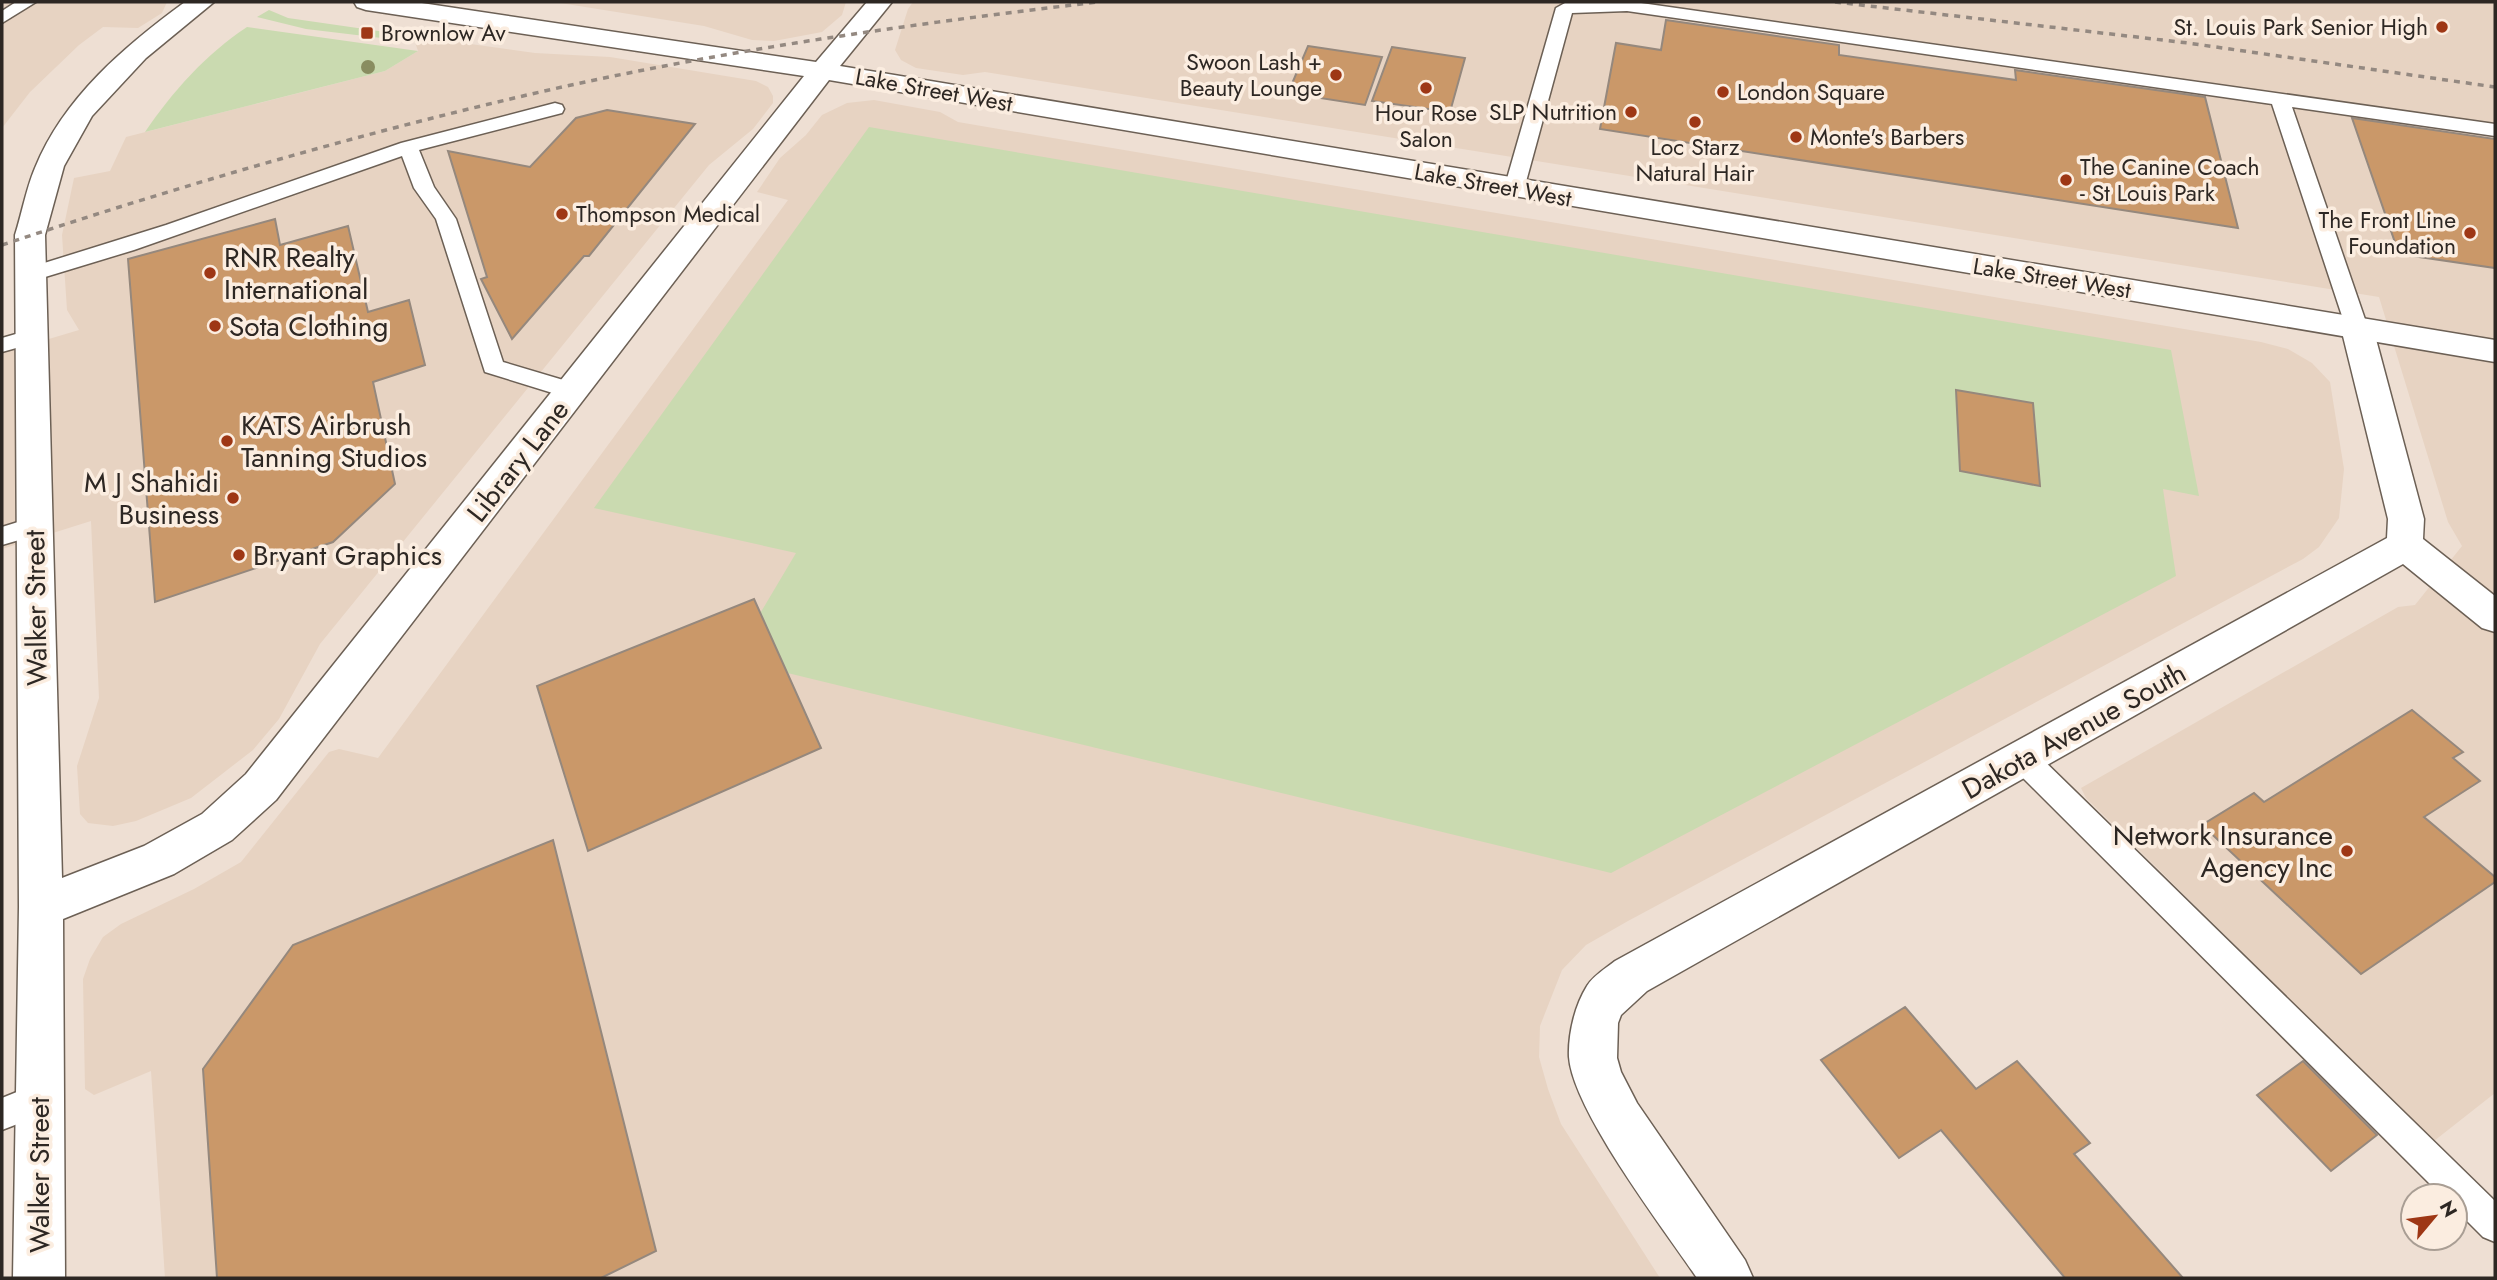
<svg xmlns="http://www.w3.org/2000/svg" width="2497" height="1280" viewBox="0 0 2497 1280" font-family="Jost,sans-serif">
  <style>
    .built { fill: #e7d3c2 }
    .green { fill: #cadab0 }
    .building { fill: #ca9869; stroke: #95887d; stroke-width: 2 }
    .lines { fill: none; stroke-linecap: round; stroke-linejoin: round }
    .service-casing { stroke: #6c6055; stroke-width: 3 }
    .minor-casing { stroke: #6c6055; stroke-width: 3 }
    .tertiary-casing { stroke: #6c6055; stroke-width: 3 }
    .service { fill: #fff; fill-rule: evenodd }
    .minor { fill: #fff; fill-rule: evenodd }
    .tertiary { fill: #fff; fill-rule: evenodd }
    .rail { stroke: #948981; stroke-width: 3.5; stroke-dasharray: 6 6; stroke-linecap: butt }
    .tree { fill: #898d60 }
    .poi-dot { fill: #9e3715; stroke: #fbede0; stroke-width: 2.5 }
    .labels { text-anchor: middle; dominant-baseline: central; stroke-width: 7; stroke-linejoin: round; paint-order: stroke }
    .far-poi-label { font-size: 23px; fill: #2d2723; stroke: #fbede0; text-anchor: start }
    .far-street-label { font-size: 23px; fill: #2d2723; stroke: #fbede0 }
    .poi-label { font-size: 28px; fill: #2d2723; stroke: #fbede0; text-anchor: start }
    .street-label { font-size: 28px; fill: #2d2723; stroke: #fbede0 }
  </style>
  <rect width="100%" height="100%" fill="#eedfd3"/>
  <!-- built -->
  <g class="built">
    <polygon points="2,2 167,2 162,13 138,28 103,27 79,45 30,92 2,128"/>
    <polygon points="554,2 846,2 842,15 822,32 774,41 752,40 704,26"/>
    <polygon points="913,2 2495,2 2495,1093 2434,1141 2086,798 2081,788 2398,607 2415,605 2462,546 2448,522 2379,297 985,72 963,75 916,68 901,60 895,50 908,9"/>
    <polygon points="413,36 535,53 610,57 756,81 768,87 773,96 773,103 753,129 709,165 320,644 279,719 253,750 191,798 136,821 113,826 88,823 80,814 77,766 99,698 91,521 2,549 2,353 79,330 67,310 62,235 74,178 110,171 126,137 385,71 418,51"/>
    <polygon points="874,100 940,112 958,122 2261,342 2288,349 2312,363 2330,382 2344,469 2339,518 2319,547 2303,559 1628,921 1586,945 1562,970 1540,1026 1539,1057 1548,1089 1561,1124 1660,1278 165,1278 151,1071 94,1095 85,1089 83,979 90,959 103,937 121,924 194,889 241,862 329,752 339,749 378,758 788,200 757,192 780,158 806,135 822,115 847,103"/>
  </g>
  <!-- green -->
  <g class="green">
    <polygon points="269,10 288,18 413,36 415,42 306,29 257,17"/>
    <path d="M247 27 418 51 385 71 145 132C173 91 205 55 247 27Z"/>
    <polygon points="869,127 2171,350 2199,496 2163,489 2176,576 1611,873 767,668 755,622 796,553 594,508"/>
  </g>
  <!-- building -->
  <g class="building">
    <polygon points="1666,20 1839,45 1839,55 2016,80 2015,70 2205,97 2238,228 1600,129 1616,43 1661,50"/>
    <polygon points="1308,46 1382,57 1365,105 1288,93"/>
    <polygon points="1392,47 1465,58 1450,112 1372,101"/>
    <polygon points="607,110 695,124 589,256 584,256 512,339 481,279 487,277 448,151 530,167 576,118"/>
    <polygon points="2352,118 2495,139 2495,268 2399,254"/>
    <polygon points="275,219 280,245 348,226 368,312 409,300 425,365 373,382 395,484 333,542 155,602 128,259"/>
    <polygon points="1956,390 2033,403 2040,486 1960,471"/>
    <polygon points="754,599 821,748 588,851 537,686"/>
    <polygon points="2412,710 2463,752 2453,758 2480,781 2424,817 2495,877 2495,882 2361,974 2202,825 2254,793 2264,802"/>
    <polygon points="553,840 656,1251 601,1278 217,1278 203,1069 293,945"/>
    <polygon points="1905,1007 1976,1089 2017,1061 2090,1143 2074,1154 2183,1278 2065,1278 1941,1130 1899,1158 1821,1060"/>
    <polygon points="2303,1061 2377,1135 2331,1171 2257,1095"/>
  </g>
  <g class="lines">
    <!-- service casing -->
    <g class="service-casing">
      <g id="service">
        <polygon points="16,2 36,2 2,23 2,11"/>
        <polygon points="1634,2 2495,124 2495,136 2292,107 2368,328 2365,333 2349,333 2346,328 2272,104 1627,11 1572,13 1524,189 1514,195 1507,193 1504,189 1556,8 1565,3"/>
        <polygon points="555,103 562,105 564,109 562,113 419,150 434,187 456,219 503,362 580,385 583,391 580,397 572,399 485,372 436,219 414,188 402,156 134,250 32,281 21,274 25,269 166,225 401,143"/>
        <polygon points="33,329 41,331 44,336 41,341 2,352 2,338"/>
        <polygon points="34,517 43,519 46,526 43,533 2,545 2,527"/>
        <polygon points="2024,748 2034,751 2495,1201 2495,1242 2483,1237 2455,1209 2455,1196 2442,1196 2014,769 2010,760 2014,751"/>
        <polygon points="39,1083 51,1087 55,1099 51,1111 2,1130 2,1098"/>
      </g>
    </g>
    <!-- minor casing -->
    <g class="minor-casing">
      <path id="minor" d="M2357 317 2368 320 2373 328 2424 519 2423 539 2495 596V632L2482 628 2403 564 1647 991 1621 1015 1618 1023 1617 1058 1621 1072 1637 1103 1745 1260 1753 1278H1697C1664 1229 1573 1111 1569 1057 1568 1034 1575 1005 1587 986 1593 976 1606 968 1615 961L2387 538 2388 519 2341 328 2346 320Z"/>
    </g>
    <!-- tertiary casing -->
    <g class="tertiary-casing">
      <path id="tertiary" d="M185 2H214L146 58 92 116 64 166 45 235 62 878 144 846 202 814 246 774 804 76 366 10 357 7 354 2H415L816 62 867 2H892L840 66 2495 340V362L829 80 276 800 232 840 174 874 63 919 65 1278H13L19 907 15 235C22 213 26 189 35 168 64 97 125 46 185 2Z"/>
    </g>
    <!-- service -->
    <use href="#service" class="service"/>
    <!-- minor -->
    <use href="#minor" class="minor"/>
    <!-- tertiary -->
    <use href="#tertiary" class="tertiary"/>
    <!-- rail -->
    <g class="rail">
      <polyline points="1835,2 2188,43 2495,87"/>
      <path d="M2 245C179 186 358 134 540 92 724 50 911 24 1098 2"/>
    </g>
  </g>
  <!-- trees -->
  <circle class="tree" cx="368" cy="67" r="7"/>
  <!-- markers -->
  <g class="poi-dot">
    <circle cx="2442" cy="27" r="7"/>
    <rect x="360" y="26" width="14" height="14" rx="3.5"/>
    <circle cx="1336" cy="75" r="7"/>
    <circle cx="1426" cy="88" r="7"/>
    <circle cx="1723" cy="92" r="7"/>
    <circle cx="1631" cy="112" r="7"/>
    <circle cx="1695" cy="122" r="7"/>
    <circle cx="1796" cy="137" r="7"/>
    <circle cx="2066" cy="180" r="7"/>
    <circle cx="562" cy="214" r="7"/>
    <circle cx="2470" cy="233" r="7"/>
    <circle cx="210" cy="273" r="7"/>
    <circle cx="215" cy="326" r="7"/>
    <circle cx="227" cy="441" r="7"/>
    <circle cx="233" cy="498" r="7"/>
    <circle cx="239" cy="555" r="7"/>
    <circle cx="2347" cy="851" r="7"/>
  </g>
  <g class="labels">
    <!-- far-poi labels -->
    <g class="far-poi-label">
      <text x="2428" y="27" text-anchor="end">St. Louis Park Senior High</text>
      <text x="381" y="33">Brownlow Av</text>
      <text x="1322" y="62" text-anchor="end">Swoon Lash +<tspan x="1322" dy="26">Beauty Lounge</tspan></text>
      <text x="1737" y="92">London Square</text>
      <text x="1617" y="112" text-anchor="end">SLP Nutrition</text>
      <text x="1426" y="113" text-anchor="middle">Hour Rose<tspan x="1426" dy="26">Salon</tspan></text>
      <text x="1810" y="137">Monte's Barbers</text>
      <text x="1695" y="147" text-anchor="middle">Loc Starz<tspan x="1695" dy="26">Natural Hair</tspan></text>
      <text x="2080" y="167">The Canine Coach<tspan x="2080" dy="26">- St Louis Park</tspan></text>
      <text x="576" y="214">Thompson Medical</text>
      <text x="2456" y="220" text-anchor="end">The Front Line<tspan x="2456" dy="26">Foundation</tspan></text>
    </g>
    <!-- far-street labels -->
    <g class="far-street-label">
      <text transform="translate(934 90) rotate(10)">Lake Street West</text>
      <text transform="translate(1493 185) rotate(10)">Lake Street West</text>
      <text transform="translate(2052 278) rotate(9)">Lake Street West</text>
    </g>
    <!-- poi labels -->
    <g class="poi-label">
      <text x="224" y="257">RNR Realty<tspan x="224" dy="32">International</tspan></text>
      <text x="229" y="326">Sota Clothing</text>
      <text x="241" y="425">KATS Airbrush<tspan x="241" dy="32">Tanning Studios</tspan></text>
      <text x="219" y="482" text-anchor="end">M J Shahidi<tspan x="219" dy="32">Business</tspan></text>
      <text x="253" y="555">Bryant Graphics</text>
      <text x="2333" y="835" text-anchor="end">Network Insurance<tspan x="2333" dy="32">Agency Inc</tspan></text>
    </g>
    <!-- street labels -->
    <g class="street-label">
      <text transform="translate(518 461) rotate(-52)">Library Lane</text>
      <text transform="translate(36 608) rotate(-91)">Walker Street</text>
      <text transform="translate(2074 731) rotate(-29)">Dakota Avenue South</text>
      <text transform="translate(39 1175) rotate(-90)">Walker Street</text>
    </g>
  </g>
  <!-- border -->
  <rect width="2497" height="1280" fill="none" stroke="#2d2723" stroke-width="7"/>
  <!-- north arrow -->
  <g transform="translate(2434 1217) rotate(61)"><circle r="33" fill="#fbede0" stroke="#a99e94" stroke-width="2"/>
  <path d="M0-5L12 26L0 18L-12 26Z" fill="#9e3715"/>
  <text y="-10" font-size="19" font-weight="bold" text-anchor="middle" fill="#2d2723">N</text>
  </g>
</svg>
